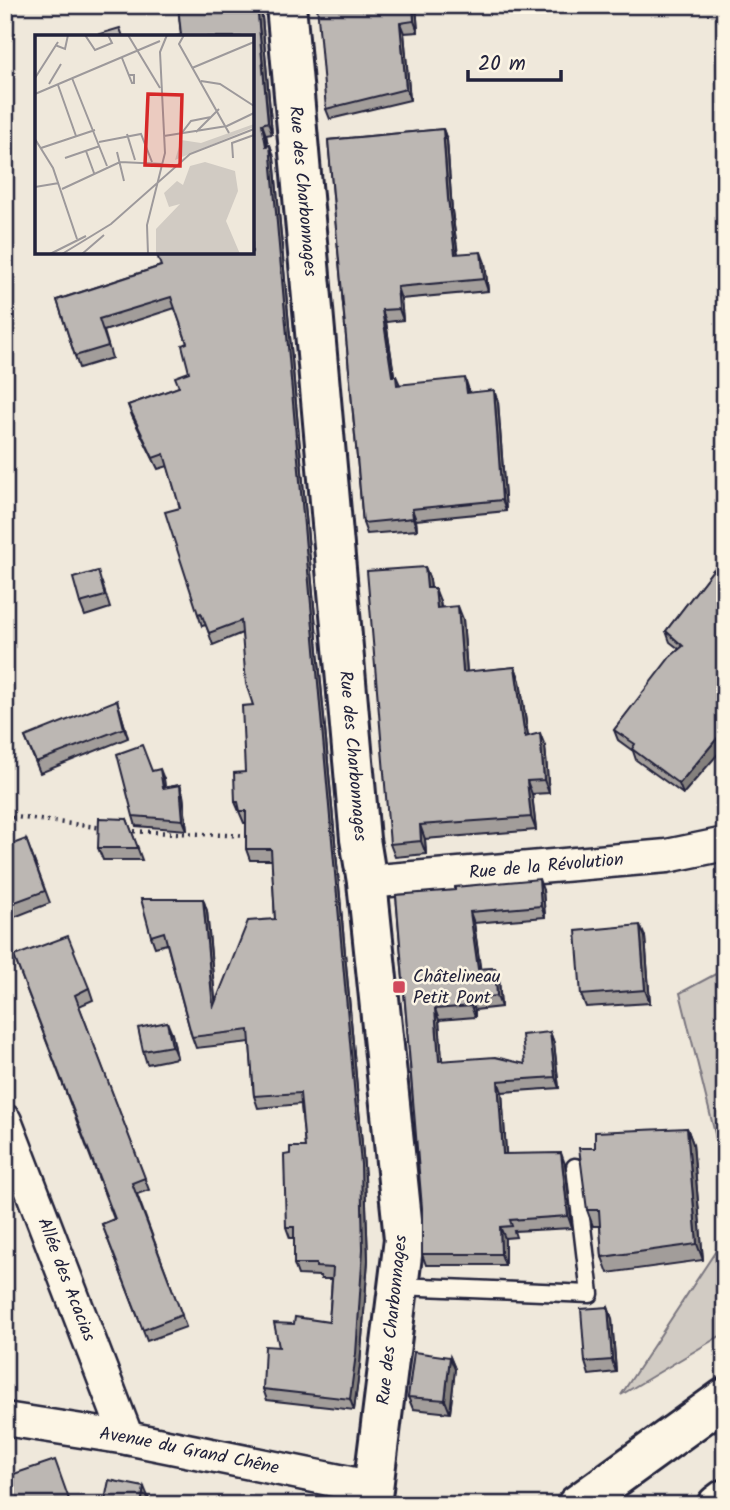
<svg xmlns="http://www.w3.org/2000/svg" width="730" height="1510" viewBox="0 0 730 1510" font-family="Kalam,sans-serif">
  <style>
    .green { fill: #d1cbc3; stroke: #7a767f; stroke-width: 2 }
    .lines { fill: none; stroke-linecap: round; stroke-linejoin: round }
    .lane-casing { stroke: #22223b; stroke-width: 21 }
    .street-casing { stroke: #22223b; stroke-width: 37 }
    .secondary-casing { stroke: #22223b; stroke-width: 44 }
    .highway-casing { stroke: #22223b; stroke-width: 44 }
    .path { stroke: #22223b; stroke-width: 4.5; stroke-dasharray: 2 5; stroke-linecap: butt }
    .lane { stroke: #fcf5e5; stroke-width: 16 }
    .street { stroke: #fcf5e5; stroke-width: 32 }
    .secondary { stroke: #fcf5e5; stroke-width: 38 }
    .highway { stroke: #fcf5e5; stroke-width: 38 }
    .wall { fill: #a29d9a; stroke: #22223b; stroke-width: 2 }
    .shaded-wall { fill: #84807d; stroke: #22223b; stroke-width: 2 }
    .building { fill: #bcb7b3; stroke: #22223b; stroke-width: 2 }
    .poi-dot { fill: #d1495b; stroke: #fcf5e5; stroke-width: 2.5 }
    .labels { text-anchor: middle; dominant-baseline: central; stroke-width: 5; stroke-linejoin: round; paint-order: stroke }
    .street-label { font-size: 18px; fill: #22223b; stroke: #fcf5e5 }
    .poi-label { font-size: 18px; fill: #22223b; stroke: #fcf5e5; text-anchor: start }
    .inset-road { fill: none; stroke: #9d999b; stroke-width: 2 }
    .view { fill: #d62828; fill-opacity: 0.15; stroke: #d62828; stroke-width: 3.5 }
    .inset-edge { fill: none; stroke: #22223b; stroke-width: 3.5 }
  </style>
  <rect width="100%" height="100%" fill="#efe8db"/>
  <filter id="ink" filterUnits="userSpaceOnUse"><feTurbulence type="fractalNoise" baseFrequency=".0143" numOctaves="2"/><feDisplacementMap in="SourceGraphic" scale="14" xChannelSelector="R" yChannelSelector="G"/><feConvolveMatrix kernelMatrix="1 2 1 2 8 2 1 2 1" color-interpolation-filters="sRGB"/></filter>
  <g filter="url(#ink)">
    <!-- green -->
    <g class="green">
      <polygon points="725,969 725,1174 680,993"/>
      <polygon points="725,1237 725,1333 621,1395"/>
    </g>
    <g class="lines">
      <!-- lane casing -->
      <g class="lane-casing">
        <polyline id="lane" points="398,1286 590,1294 575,1167"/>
      </g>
      <!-- street casing -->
      <g class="street-casing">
        <g id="street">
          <path id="s1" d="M367 882 667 856 725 844"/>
          <path id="s2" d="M5 1121 127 1438"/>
          <path id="s3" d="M5 1419 127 1438 374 1488"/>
        </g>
      </g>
      <!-- secondary casing -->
      <g class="secondary-casing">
        <g id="secondary">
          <path id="s4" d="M286 5 360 839 367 882 404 1239 371 1505"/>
        </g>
      </g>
      <!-- highway casing -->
      <g class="highway-casing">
        <g id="highway">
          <polyline points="577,1505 725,1398"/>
          <polyline points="717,1505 725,1499"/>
        </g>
      </g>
      <!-- path -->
      <g class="path">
        <polyline points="5,818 16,817 104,828"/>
        <polyline points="127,831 251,836"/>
      </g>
      <!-- lane -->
      <use href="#lane" class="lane"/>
      <!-- street -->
      <use href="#street" class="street"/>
      <!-- secondary -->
      <use href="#secondary" class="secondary"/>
      <!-- highway -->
      <use href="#highway" class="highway"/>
    </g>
    <!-- wall -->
    <g class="wall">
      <polygon points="178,5 261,5 272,134 266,135 268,145 270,145 274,157 365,1177 368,1260 360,1365 354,1410 267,1400 263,1389 279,1347 294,1324 329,1322 332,1279 321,1279 320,1276 298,1275 294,1264 294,1238 290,1238 286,1227 290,1154 305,1147 301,1104 258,1108 254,1096 250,1042 196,1048 192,1037 167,944 155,947 151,936 203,899 207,911 215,1001 275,919 272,860 250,860 246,849 246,823 244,823 235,802 245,772 253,705 242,633 213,645 206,625 202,626 198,614 180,508 168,466 158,469 132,416 128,405 179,387 189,372 187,343 175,308 104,331 112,358 79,368 57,300 161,266 252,252 252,37 181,35"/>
      <polygon points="416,5 418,32 404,33 410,100 330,119 326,109"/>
      <polygon points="443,129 447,140 452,211 458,254 485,263 488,291 401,299 403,320 386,322 394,376 396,376 400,385 469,390 470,393 498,402 506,511 416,520 417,530 367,534 363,523 328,140"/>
      <polygon points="425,567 430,580 431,588 440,601 441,607 463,619 467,672 515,667 520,681 528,736 545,746 549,793 532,794 536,830 425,839 426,854 395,857 390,844"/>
      <polygon points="713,570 683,794 636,760 633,751 618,740 614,730 679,649 670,642 666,631"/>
      <polygon points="102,583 110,608 85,616 80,603"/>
      <polygon points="120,710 128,738 40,773 25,737"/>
      <polygon points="164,779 165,788 180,785 183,795 187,830 136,826 133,816"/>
      <polygon points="127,819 142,860 103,860 98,848"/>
      <polygon points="26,839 50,903 12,918 5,901"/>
      <polygon points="543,890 545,917 474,923 480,969 495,968 499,979 501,1007 475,1010 475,1017 439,1020 442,1061 525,1064 550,1032 554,1043 559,1088 502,1092 506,1154 565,1164 572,1228 514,1231 516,1237 505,1238 505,1265 426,1265 422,1254 422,1208 396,895"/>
      <polygon points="645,937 650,1003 586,1007 581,995"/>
      <polygon points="14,956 89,988 93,1000 79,1006 149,1190 137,1194 186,1327 147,1341 102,1224 114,1219"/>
      <polygon points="172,1034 177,1058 147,1064 143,1051"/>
      <polygon points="687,1128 693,1144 703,1260 608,1273 602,1257 600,1226 593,1226 587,1210 595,1148"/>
      <polygon points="608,1307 612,1319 616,1372 589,1375 585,1362"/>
      <polygon points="450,1357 455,1369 450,1413 413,1409 408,1397"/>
    </g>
    <!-- shaded-wall -->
    <g class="shaded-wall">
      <polygon points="257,5 261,5 272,134 268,122"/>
      <polygon points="413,5 416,5 418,32 414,21"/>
      <polygon points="400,23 404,33 410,100 406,89"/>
      <polygon points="262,124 266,135 270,157 266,146"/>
      <polygon points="443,129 447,140 452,211 459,265 455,254 448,199"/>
      <polygon points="270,145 274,157 365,1177 368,1260 360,1365 354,1410 350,1399"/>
      <polygon points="481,252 485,263 488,291 484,279"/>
      <polygon points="397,287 401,299 403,320 399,309"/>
      <polygon points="382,310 386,322 396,387 392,376"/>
      <polygon points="465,378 469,390 471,404 467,393"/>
      <polygon points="494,390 498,402 506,511 502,500"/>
      <polygon points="412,509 416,520 417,530 413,518"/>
      <polygon points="425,567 430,580 432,601 427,588"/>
      <polygon points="435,588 440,601 442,621 437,608"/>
      <polygon points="458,606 463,619 468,686 463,672"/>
      <polygon points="515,667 520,681 530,750 525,737"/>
      <polygon points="117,700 120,710 128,738 124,728"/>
      <polygon points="725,729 725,746 683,794 679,784"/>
      <polygon points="540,733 545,746 549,793 544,780"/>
      <polygon points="160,769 164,779 166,798 163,788"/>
      <polygon points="527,781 532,794 536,830 531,817"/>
      <polygon points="180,785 183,795 187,830 183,820"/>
      <polygon points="420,825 425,839 426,854 421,841"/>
      <polygon points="539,879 543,890 545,917 541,906"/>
      <polygon points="203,899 207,911 217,1019 213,1008"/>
      <polygon points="470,912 474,923 482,980 478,969"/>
      <polygon points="640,925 645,937 650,1003 645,990"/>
      <polygon points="495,968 499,979 501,1007 497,996"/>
      <polygon points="471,999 475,1010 475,1017 471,1006"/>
      <polygon points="435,1009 439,1020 443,1072 439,1061"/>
      <polygon points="167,1022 172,1034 177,1058 172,1046"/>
      <polygon points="550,1032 554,1043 559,1088 555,1077"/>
      <polygon points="498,1081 502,1092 507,1165 503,1154"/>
      <polygon points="687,1128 693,1144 703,1260 697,1244"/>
      <polygon points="561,1153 565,1164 572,1228 568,1216"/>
      <polygon points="500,1227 505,1238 505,1265 501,1254"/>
      <polygon points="608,1307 612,1319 616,1372 612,1360"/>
      <polygon points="450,1357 455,1369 450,1413 445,1400"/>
      <polygon points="144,1487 149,1499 147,1505 141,1505"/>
    </g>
    <!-- building -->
    <g class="building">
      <polygon points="178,5 257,5 268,122 262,124 266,146 270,145 361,1165 363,1249 356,1354 350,1399 263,1389 265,1346 279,1347 274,1323 294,1324 295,1317 329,1322 333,1268 316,1267 316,1264 294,1264 294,1227 286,1227 284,1155 290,1154 290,1147 305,1147 300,1093 254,1096 249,1030 192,1037 164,932 151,936 141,899 203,899 213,1008 248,921 275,919 271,849 246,849 246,811 240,811 238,802 235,802 234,773 245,772 242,706 253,705 246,684 241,621 209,633 201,613 198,614 165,512 180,508 164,454 153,458 128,405 179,387 175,377 189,372 182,345 187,343 171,297 99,319 108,346 75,356 57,300 161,266 156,252 252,252 252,37 175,37 181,35"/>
      <polygon points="317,5 413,5 414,21 400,23 406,89 326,109"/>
      <polygon points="120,28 123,37 97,37 96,35"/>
      <polygon points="443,129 448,199 455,254 481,252 484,279 397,287 399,309 382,310 392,376 396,376 397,385 465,378 467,393 494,390 502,500 412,509 413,518 363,523 328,140"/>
      <polygon points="425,567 427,588 435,588 437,608 458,606 463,672 515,667 525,737 540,733 544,780 527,781 531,817 420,825 421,841 390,844 367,571"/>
      <polygon points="713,570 721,576 725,571 725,729 679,784 632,749 635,744 614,730 670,657 683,646 666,631"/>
      <polygon points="98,571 105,596 80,603 73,578"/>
      <polygon points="117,700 124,728 36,762 25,737"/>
      <polygon points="142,745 152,771 160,769 163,788 180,785 183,820 133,816 117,754"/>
      <polygon points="99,818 127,819 138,848 98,848"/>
      <polygon points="26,839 45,891 7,905 5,900 5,847"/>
      <polygon points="539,879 541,906 470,912 478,969 495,968 497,996 471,999 471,1006 435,1009 439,1061 495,1057 525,1064 522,1035 550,1032 555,1077 498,1081 503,1154 561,1153 568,1216 510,1220 512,1226 500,1227 501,1254 422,1254 422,1208 396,895 455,890 455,887"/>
      <polygon points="640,925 645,990 581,995 576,931"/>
      <polygon points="68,936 89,988 75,995 145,1178 132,1183 182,1315 143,1330 102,1224 115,1219 14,956"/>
      <polygon points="167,1022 172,1046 143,1051 138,1028"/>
      <polygon points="687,1128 697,1244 602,1257 599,1210 587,1210 579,1148 595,1148 595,1132"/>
      <polygon points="608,1307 612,1360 585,1362 581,1309"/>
      <polygon points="414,1352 450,1357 445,1400 408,1397"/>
      <polygon points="55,1460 71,1505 5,1505 5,1477"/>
      <polygon points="109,1480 144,1487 141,1504 146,1505 104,1505"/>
    </g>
  </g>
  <!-- markers -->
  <rect class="poi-dot" x="392" y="980" width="14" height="14" rx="3.5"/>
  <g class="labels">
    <!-- street labels -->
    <g class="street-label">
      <text stroke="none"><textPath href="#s4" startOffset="187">Rue des Charbonnages</textPath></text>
      <text stroke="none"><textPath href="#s4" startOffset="754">Rue des Charbonnages</textPath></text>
      <text stroke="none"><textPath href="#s1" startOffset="180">Rue de la Révolution</textPath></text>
      <text stroke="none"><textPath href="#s2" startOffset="170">Allée des Acacias</textPath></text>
      <text transform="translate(393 1320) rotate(-84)">Rue des Charbonnages</text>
      <text stroke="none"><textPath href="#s3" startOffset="187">Avenue du Grand Chêne</textPath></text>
    </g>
    <!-- poi labels -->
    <g class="poi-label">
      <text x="413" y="977">Châtelineau<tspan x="413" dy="21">Petit Pont</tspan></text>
    </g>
  </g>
  <!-- overview -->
  <g transform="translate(35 35)">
    <rect width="219" height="219" fill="#efe8db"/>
    <path d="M219 89V92L140 125 146 105 166 108ZM170 127 200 136 203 156 191 186 205 219H121V194L145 169 134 172 129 158 142 146 148 150 155 131Z" fill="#d1cbc3"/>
    <path class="inset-road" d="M50 0 60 15 77 8 73 0M93 0 125 53M149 0 144 9 194 98M20 10 30 14 33 0M87 23 97 48H99V40H94M157 33 219 7M0 43 23 7M37 43 72 131M166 46 185 49 219 71M14 49 26 29M23 50 41 101M0 59 125 6M161 97 184 74M92 99 100 125M146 99 156 86 176 82M129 101 192 91 219 78M0 104 18 133 42 204M64 107 106 99 117 127M6 113 60 95M51 116 59 138M82 117 89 146M30 123 65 111M198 123 197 108 219 100M0 152 24 148M27 154 85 127 128 129M15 219 51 201M27 219 76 189 155 119 219 94M47 219 69 200M113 219 112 190 130 118 125 17 132 0"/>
    <path class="view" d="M113 59 147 60 145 131 110 130Z"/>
    <rect width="219" height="219" class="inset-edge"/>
  </g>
  <!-- margin -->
  <rect width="730" height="1510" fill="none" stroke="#fcf5e5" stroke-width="28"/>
  <rect x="14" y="14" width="702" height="1482" fill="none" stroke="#22223b" stroke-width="2.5" filter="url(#ink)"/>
  <!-- scale -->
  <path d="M468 70v10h93v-10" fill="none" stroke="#22223b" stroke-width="3.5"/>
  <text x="478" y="70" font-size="21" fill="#22223b" stroke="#fcf5e5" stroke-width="5" paint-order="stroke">20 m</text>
</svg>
